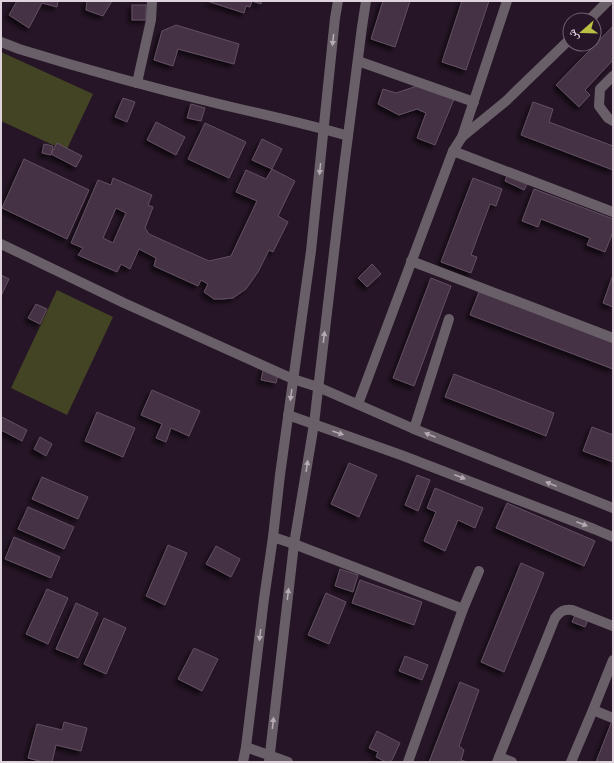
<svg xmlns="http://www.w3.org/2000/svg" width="614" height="763" viewBox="0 0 614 763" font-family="'Sofia Sans Condensed','Noto Naskh Arabic',sans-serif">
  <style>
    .green { fill: #434424 }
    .building { fill: #453244; stroke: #634f62; fill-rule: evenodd; filter: url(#shadow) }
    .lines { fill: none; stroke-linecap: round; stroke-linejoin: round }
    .minor { stroke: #695f68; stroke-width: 10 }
    .oneway { fill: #b6aab5 }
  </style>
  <defs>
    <filter id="shadow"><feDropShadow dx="-3.5" dy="3.5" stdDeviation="2" flood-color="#0009"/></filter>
  </defs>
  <rect width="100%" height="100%" fill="#261526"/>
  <!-- green -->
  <g class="green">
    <polygon points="1,52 93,94 66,151 1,121"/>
    <polygon points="57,290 113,317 67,415 11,388"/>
  </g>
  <!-- building -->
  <g class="building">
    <polygon points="17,1 58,1 57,7 42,3 29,28 9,15"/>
    <polygon points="87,1 112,1 103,16 86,10"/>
    <polygon points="207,1 262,1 261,4 252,1 250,7 246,6 244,13"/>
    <polygon points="383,1 410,1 395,47 371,39"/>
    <polygon points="462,1 489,1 466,70 442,62"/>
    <rect x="132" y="5" width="14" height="15"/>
    <polygon points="176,25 239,44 234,64 178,49 173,66 154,60 162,31"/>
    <polygon points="613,26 613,60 585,90 590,95 579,107 556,85"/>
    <polygon points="417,86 454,99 435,145 417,138 426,113 417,109 399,115 378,104 383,89 396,93"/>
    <polygon points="123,98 135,102 127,122 115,117"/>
    <polygon points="533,102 553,109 549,122 613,146 613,170 521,135"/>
    <polygon points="191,104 205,108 201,121 187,118"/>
    <polygon points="156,122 185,137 176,155 147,140"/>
    <polygon points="205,123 246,142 229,178 188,159"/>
    <polygon points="262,139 282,149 272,169 252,160"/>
    <polygon points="57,143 82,156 76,167 51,154"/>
    <polygon points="44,144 53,146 51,155 42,153"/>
    <polygon points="24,159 89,190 67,239 2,208"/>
    <path d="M272 169 295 181 278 216 288 222 273 252 269 250 258 272 246 289 233 298 223 299H214L204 292 208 284 201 280 198 286 154 266 156 258 139 249 130 269 121 264 117 272 78 255 83 248 71 243 98 180 111 185 113 178 152 195 148 205 153 207 145 228 149 234 209 261 231 256 257 201 236 192 246 170 266 179ZM116 208 126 213 113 243 103 238Z"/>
    <polygon points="508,173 528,182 524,190 505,181"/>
    <polygon points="473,178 502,189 496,206 490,204 471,255 477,257 471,273 441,262"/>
    <polygon points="534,189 613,219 613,232 605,252 587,245 590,238 541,219 538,227 522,221"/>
    <polygon points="372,264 381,274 367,287 358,278"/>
    <polygon points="1,275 9,279 1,296"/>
    <polygon points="613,275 613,307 603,303"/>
    <polygon points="431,278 451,286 414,386 393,378"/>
    <polygon points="479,292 613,342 613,369 470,315"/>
    <polygon points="36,304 47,309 40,324 28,318"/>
    <polygon points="264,366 279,370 276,383 261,380"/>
    <polygon points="454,374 554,413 546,436 445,397"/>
    <polygon points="152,390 200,411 189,436 171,428 166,442 156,438 162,424 141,415"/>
    <polygon points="97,412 135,428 123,457 85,441"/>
    <polygon points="2,417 27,430 22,441 1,430 1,420"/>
    <polygon points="592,427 613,435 613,462 583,451"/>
    <polygon points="40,437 52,444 46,456 34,449"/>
    <polygon points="349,463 377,475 359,517 331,504"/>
    <polygon points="417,475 430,480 418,511 405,505"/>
    <polygon points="42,477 88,497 78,519 32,499"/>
    <polygon points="435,488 483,508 475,528 458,520 445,551 424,541 436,512 427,508"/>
    <polygon points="507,503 595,541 584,566 496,528"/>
    <polygon points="28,507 74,527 64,549 18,529"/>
    <polygon points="14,537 60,557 51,578 5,559"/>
    <polygon points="168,545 187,553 165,605 146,596"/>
    <polygon points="216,546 240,559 231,577 206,564"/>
    <polygon points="521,563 544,573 504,672 481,662"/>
    <polygon points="340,569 358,575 353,592 335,586"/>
    <polygon points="360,580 422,602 414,625 352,603"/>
    <polygon points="47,589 68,598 48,644 26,634"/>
    <polygon points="326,593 346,602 329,644 308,635"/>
    <polygon points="76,603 98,613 78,658 56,649"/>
    <polygon points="578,608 591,613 585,627 572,622"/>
    <polygon points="104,618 126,628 106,674 84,664"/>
    <polygon points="194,648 218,659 202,691 178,679"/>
    <polygon points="405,656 428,665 422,680 399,671"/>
    <polygon points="460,682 479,690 459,746 464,750 461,760 467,762 429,762"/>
    <polygon points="612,721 613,721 613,762 596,762"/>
    <polygon points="64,722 87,728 81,751 56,745 52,762 43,762 28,758 37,724 62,730"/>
    <polygon points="377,731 400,743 391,762 386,762 376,757 378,752 369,748"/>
  </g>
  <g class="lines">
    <!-- minor -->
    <g class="minor">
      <polyline points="589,20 608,1"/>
      <path d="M1 42 19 49C84 69 149 87 215 103 260 114 304 123 348 136"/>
      <polyline points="358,61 474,102"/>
      <polyline points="613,76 600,89 599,106 608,118 613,121"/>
      <polyline points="137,83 151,20 152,1"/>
      <polyline points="462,137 506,101 570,39"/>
      <polyline points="453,151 613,212"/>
      <polyline points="1,244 124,303 293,379 318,387 414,429 613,508"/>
      <polyline points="411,261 613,338"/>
      <polyline points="358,404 453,151 462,137 507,1"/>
      <polyline points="288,415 401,455 594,529 613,537"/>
      <polyline points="414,429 449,319"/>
      <polyline points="273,537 294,544 463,609"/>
      <polyline points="593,710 613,718"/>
      <polyline points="246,747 288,762"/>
      <polyline points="499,757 512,762"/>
      <polyline points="243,762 246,747 264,599 273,537 280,475 311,251 335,18 338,1"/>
      <polyline points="269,762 294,544 314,424 344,167 362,27 366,1"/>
      <polyline points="408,762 463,609 479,571"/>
      <path d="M497 762 555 618C560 611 564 609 572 610L613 626"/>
      <polyline points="571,762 593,710 613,660"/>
    </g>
  </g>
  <!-- one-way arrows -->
  <defs><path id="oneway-solid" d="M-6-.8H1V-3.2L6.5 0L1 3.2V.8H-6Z"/></defs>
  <g class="oneway">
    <use href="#oneway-solid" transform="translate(333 40) rotate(96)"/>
    <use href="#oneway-solid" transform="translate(320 169) rotate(96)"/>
    <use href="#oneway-solid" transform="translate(324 337) rotate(-83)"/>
    <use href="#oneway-solid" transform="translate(291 395) rotate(98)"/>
    <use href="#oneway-solid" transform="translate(338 433) rotate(19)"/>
    <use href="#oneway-solid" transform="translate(430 435) rotate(-158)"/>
    <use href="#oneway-solid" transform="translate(307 466) rotate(-81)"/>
    <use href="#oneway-solid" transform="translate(460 477) rotate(21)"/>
    <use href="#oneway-solid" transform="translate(551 484) rotate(-158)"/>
    <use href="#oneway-solid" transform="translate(582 524) rotate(21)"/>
    <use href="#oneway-solid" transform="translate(288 594) rotate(-83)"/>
    <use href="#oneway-solid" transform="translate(260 635) rotate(97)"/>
    <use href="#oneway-solid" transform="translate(273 723) rotate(-84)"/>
  </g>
  <!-- border -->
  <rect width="614" height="763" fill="none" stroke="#dfd3de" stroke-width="4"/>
  <!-- north arrow -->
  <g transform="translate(582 32) rotate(250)"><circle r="19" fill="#261526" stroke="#706170"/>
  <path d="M0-3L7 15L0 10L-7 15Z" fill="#bbc044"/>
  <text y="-6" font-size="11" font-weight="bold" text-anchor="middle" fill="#dfd3de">ش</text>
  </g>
</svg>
